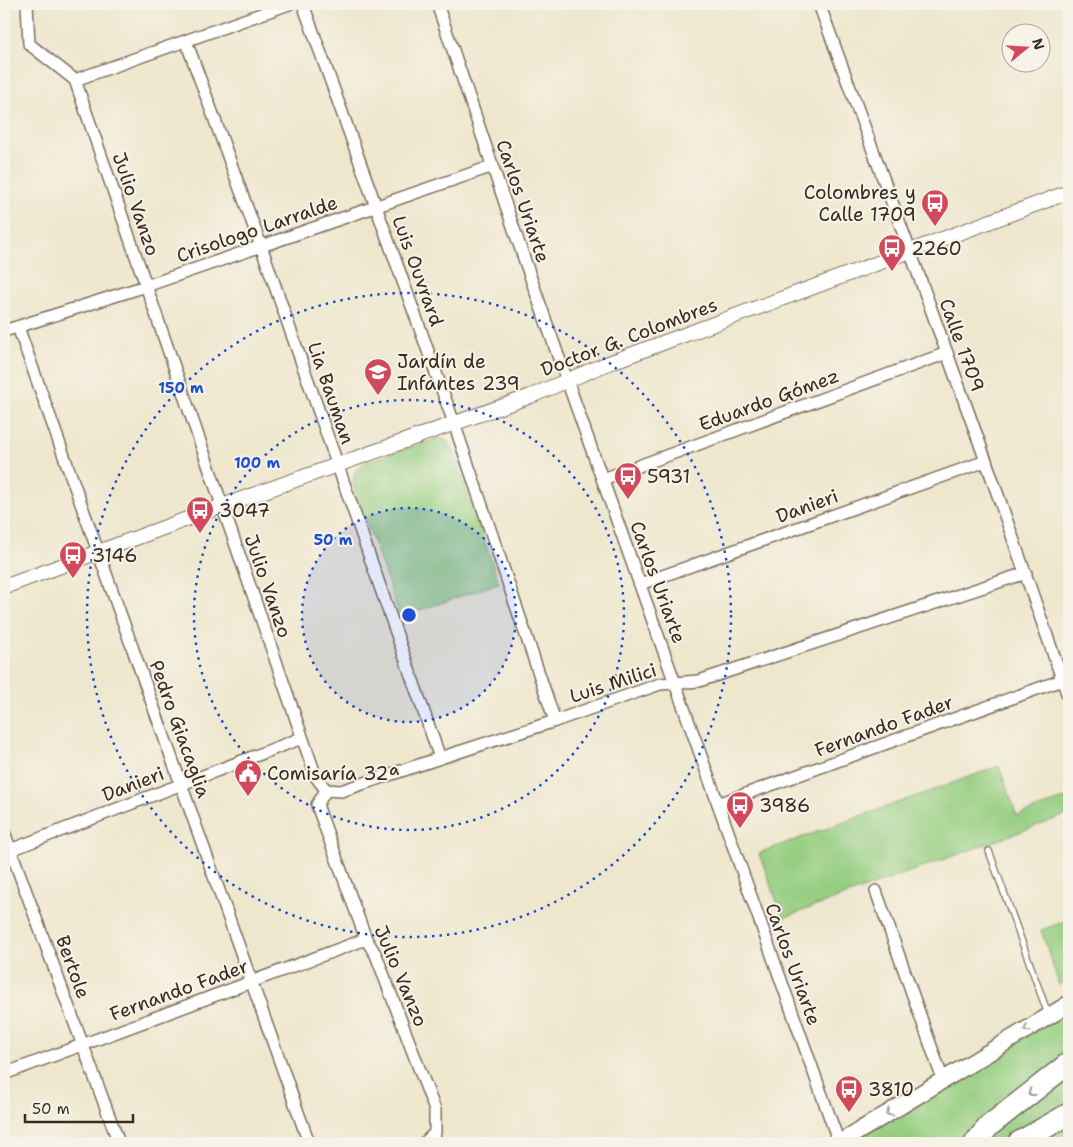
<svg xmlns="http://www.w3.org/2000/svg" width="1073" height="1147" viewBox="0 0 1073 1147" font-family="'Shantell Sans',sans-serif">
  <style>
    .green { fill: #95ce81; stroke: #687c50 }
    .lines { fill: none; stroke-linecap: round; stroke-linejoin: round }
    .service-casing { stroke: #7a6c5b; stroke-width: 8 }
    .minor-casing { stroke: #7a6c5b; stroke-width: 14 }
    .tertiary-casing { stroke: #7a6c5b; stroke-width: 16 }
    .secondary-casing { stroke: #7a6c5b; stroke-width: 19 }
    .motorway-casing { stroke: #7a6c5b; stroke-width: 24 }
    .service { stroke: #fff; stroke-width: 5.5 }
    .minor { stroke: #fff; stroke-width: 11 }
    .tertiary { stroke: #fff; stroke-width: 14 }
    .secondary { stroke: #fff; stroke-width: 16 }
    .motorway { stroke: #fff; stroke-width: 21 }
    .oneway { stroke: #a79f9a }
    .ring { fill: none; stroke: #1d4ed8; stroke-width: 2.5; stroke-dasharray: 2.5 5 }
    .labels { text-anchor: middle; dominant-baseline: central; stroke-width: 4; stroke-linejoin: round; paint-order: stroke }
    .poi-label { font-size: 19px; fill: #3b2a1e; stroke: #f7f3e8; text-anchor: start }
    .street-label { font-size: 19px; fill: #3b2a1e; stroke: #f7f3e8 }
    .centre { fill: #1d4ed8; stroke: #f7f3e8; stroke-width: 2.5 }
    .ring-label { font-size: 15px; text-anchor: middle; font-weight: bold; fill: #1d4ed8; stroke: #f7f3e8; stroke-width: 4; stroke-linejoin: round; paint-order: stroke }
  </style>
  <rect width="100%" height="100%" fill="#f7f3e8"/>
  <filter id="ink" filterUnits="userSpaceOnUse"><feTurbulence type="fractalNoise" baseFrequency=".02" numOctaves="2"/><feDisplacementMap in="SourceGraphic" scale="10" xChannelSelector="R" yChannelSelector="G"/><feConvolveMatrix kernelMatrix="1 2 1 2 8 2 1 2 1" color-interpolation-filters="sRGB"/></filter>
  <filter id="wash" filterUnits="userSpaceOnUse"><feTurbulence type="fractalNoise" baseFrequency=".0096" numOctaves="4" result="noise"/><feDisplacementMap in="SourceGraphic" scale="20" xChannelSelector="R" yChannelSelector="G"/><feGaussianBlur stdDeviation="1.12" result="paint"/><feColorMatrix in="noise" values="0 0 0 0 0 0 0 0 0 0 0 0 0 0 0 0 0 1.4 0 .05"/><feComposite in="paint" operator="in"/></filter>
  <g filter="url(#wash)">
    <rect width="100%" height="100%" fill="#eee7cd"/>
    <!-- green -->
    <g class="green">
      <path d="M439 438 446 440 452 447 499 583 400 617 353 484C354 469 358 466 371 460Z"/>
      <polygon points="999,766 1017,816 1069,797 1069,814 783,918 759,853"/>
      <polygon points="1069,920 1069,979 1059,985 1041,930"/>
      <polygon points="1069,1004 1069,1143 839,1143"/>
    </g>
  </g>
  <g filter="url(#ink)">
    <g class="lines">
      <!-- service casing -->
      <g class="service-casing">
        <polyline id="service" points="989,851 1048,1014"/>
      </g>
      <!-- minor casing -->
      <g class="minor-casing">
        <g id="minor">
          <polyline points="27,4 29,44 75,80 316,777 326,790"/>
          <polyline points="303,4 454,423 555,721"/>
          <path d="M437 4C481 130 522 257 568 383 659 636 748 890 839 1143"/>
          <polyline points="819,4 910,251 986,461 1069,699"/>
          <polyline points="186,41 261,246 440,758"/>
          <polyline points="75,80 289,4"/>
          <polyline points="18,327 309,1143"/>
          <polyline points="4,331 146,286 493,166"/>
          <polyline points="603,479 947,353"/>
          <polyline points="640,584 986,461"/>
          <polyline points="326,790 341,791 440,758 555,721 660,684 699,681 1026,573"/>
          <polyline points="326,790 317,805 366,939 376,955 435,1110 435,1133 424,1143"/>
          <polyline points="718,804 1062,680"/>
          <polyline points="4,832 119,1143"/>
          <polyline points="5,852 302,738"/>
          <polyline points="876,891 943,1080"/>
          <polyline points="4,1074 366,939"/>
        </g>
      </g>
      <!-- tertiary casing -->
      <g class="tertiary-casing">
        <polyline id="tertiary" points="4,587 222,506 531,396 606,364 1069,192"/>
      </g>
      <!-- secondary casing -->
      <g class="secondary-casing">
        <polyline id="secondary" points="839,1143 1069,1004"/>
      </g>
      <!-- motorway casing -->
      <g class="motorway-casing">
        <g id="motorway">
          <polyline points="975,1143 989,1126 1069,1063"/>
          <polyline points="1018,1143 1069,1114"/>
        </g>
      </g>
      <!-- service -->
      <use href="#service" class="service"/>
      <!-- minor -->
      <use href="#minor" class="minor"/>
      <!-- tertiary -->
      <use href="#tertiary" class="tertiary"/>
      <!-- secondary -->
      <use href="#secondary" class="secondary"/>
      <!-- motorway -->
      <use href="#motorway" class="motorway"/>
    </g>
    <!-- one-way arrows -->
    <defs><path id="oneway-chevron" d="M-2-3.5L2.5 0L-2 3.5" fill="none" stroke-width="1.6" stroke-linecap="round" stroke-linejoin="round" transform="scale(1.25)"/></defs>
    <g class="oneway">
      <use href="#oneway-chevron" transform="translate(1027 1029) rotate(149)"/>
      <use href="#oneway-chevron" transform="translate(1031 1093) rotate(142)"/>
      <use href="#oneway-chevron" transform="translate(889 1113) rotate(149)"/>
    </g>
  </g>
  <!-- distance rings -->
  <circle cx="409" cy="615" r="107" fill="#1d4ed8" fill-opacity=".12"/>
  <g class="ring">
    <circle cx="409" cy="615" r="107"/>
    <circle cx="409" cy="615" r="215"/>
    <circle cx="409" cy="615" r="322"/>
  </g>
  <!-- icons -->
  <defs>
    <g id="bus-pin" transform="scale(1.4375)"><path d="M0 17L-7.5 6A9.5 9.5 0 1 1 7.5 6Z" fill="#d1495b" stroke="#f7f3e8"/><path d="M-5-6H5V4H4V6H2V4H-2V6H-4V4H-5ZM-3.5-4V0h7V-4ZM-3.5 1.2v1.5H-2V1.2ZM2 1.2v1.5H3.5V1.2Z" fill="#fff"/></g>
    <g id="school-pin" transform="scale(1.4375)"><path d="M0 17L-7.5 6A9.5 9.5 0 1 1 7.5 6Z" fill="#d1495b" stroke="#f7f3e8"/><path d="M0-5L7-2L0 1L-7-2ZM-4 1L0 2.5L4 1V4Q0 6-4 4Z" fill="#fff"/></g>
    <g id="civic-pin" transform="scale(1.4375)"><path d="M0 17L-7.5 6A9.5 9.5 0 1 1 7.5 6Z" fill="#d1495b" stroke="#f7f3e8"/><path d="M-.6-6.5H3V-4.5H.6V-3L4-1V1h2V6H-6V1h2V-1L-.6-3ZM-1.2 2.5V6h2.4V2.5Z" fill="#fff"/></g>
  </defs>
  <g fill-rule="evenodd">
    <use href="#bus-pin" x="935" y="203"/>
    <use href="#bus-pin" x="892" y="248"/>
    <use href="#school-pin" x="378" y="372"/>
    <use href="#bus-pin" x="628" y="476"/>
    <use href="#bus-pin" x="200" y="510"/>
    <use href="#bus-pin" x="73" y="555"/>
    <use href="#civic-pin" x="248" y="773"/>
    <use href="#bus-pin" x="740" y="805"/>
    <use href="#bus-pin" x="849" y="1089"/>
  </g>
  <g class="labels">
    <!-- poi labels -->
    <g class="poi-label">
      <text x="916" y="192" text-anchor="end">Colombres y<tspan x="916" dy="22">Calle 1709</tspan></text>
      <text x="911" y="248">2260</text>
      <text x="397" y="361">Jardín de<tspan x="397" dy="22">Infantes 239</tspan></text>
      <text x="647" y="476">5931</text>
      <text x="219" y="510">3047</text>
      <text x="92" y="555">3146</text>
      <text x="267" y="773">Comisaría 32ª</text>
      <text x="759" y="805">3986</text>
      <text x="868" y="1089">3810</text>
    </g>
    <!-- street labels -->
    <g class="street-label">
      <text transform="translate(523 201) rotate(71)">Carlos Uriarte</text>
      <text transform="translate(136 204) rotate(71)">Julio Vanzo</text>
      <text transform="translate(257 229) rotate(-19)">Crisologo Larralde</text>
      <text transform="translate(418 271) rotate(70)">Luis Ouvrard</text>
      <text transform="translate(629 337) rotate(-21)">Doctor G. Colombres</text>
      <text transform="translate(962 345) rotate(70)">Calle 1709</text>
      <text transform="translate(331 393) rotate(71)">Lia Bauman</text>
      <text transform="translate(769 400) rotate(-20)">Eduardo Gómez</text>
      <text transform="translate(807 506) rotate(-20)">Danieri</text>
      <text transform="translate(658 582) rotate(70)">Carlos Uriarte</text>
      <text transform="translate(268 586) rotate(71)">Julio Vanzo</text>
      <text transform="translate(613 683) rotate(-18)">Luis Milici</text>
      <text transform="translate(884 726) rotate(-20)">Fernando Fader</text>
      <text transform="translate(180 729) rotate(70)">Pedro Giacaglia</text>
      <text transform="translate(133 784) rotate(-21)">Danieri</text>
      <text transform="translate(793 964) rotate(70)">Carlos Uriarte</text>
      <text transform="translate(73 967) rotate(70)">Bertole</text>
      <text transform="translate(401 976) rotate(67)">Julio Vanzo</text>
      <text transform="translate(179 990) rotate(-20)">Fernando Fader</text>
    </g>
  </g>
  <circle cx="409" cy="615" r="8" class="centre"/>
  <g class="ring-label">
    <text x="181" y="393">150 m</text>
    <text x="257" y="468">100 m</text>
    <text x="333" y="545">50 m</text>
  </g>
  <!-- margin -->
  <rect width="1073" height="1147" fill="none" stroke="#f7f3e8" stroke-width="20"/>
  <!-- north arrow -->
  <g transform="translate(1026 48) rotate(72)"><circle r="24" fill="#f7f3e8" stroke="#aca397"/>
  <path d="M0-4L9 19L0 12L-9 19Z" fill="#d1495b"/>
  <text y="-8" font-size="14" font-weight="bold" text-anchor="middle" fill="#3b2a1e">N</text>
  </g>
  <!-- scale -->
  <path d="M25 1114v8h108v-8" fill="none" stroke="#3b2a1e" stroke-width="2.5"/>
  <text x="32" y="1114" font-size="15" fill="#3b2a1e" stroke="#f7f3e8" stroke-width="4" paint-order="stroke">50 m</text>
</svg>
